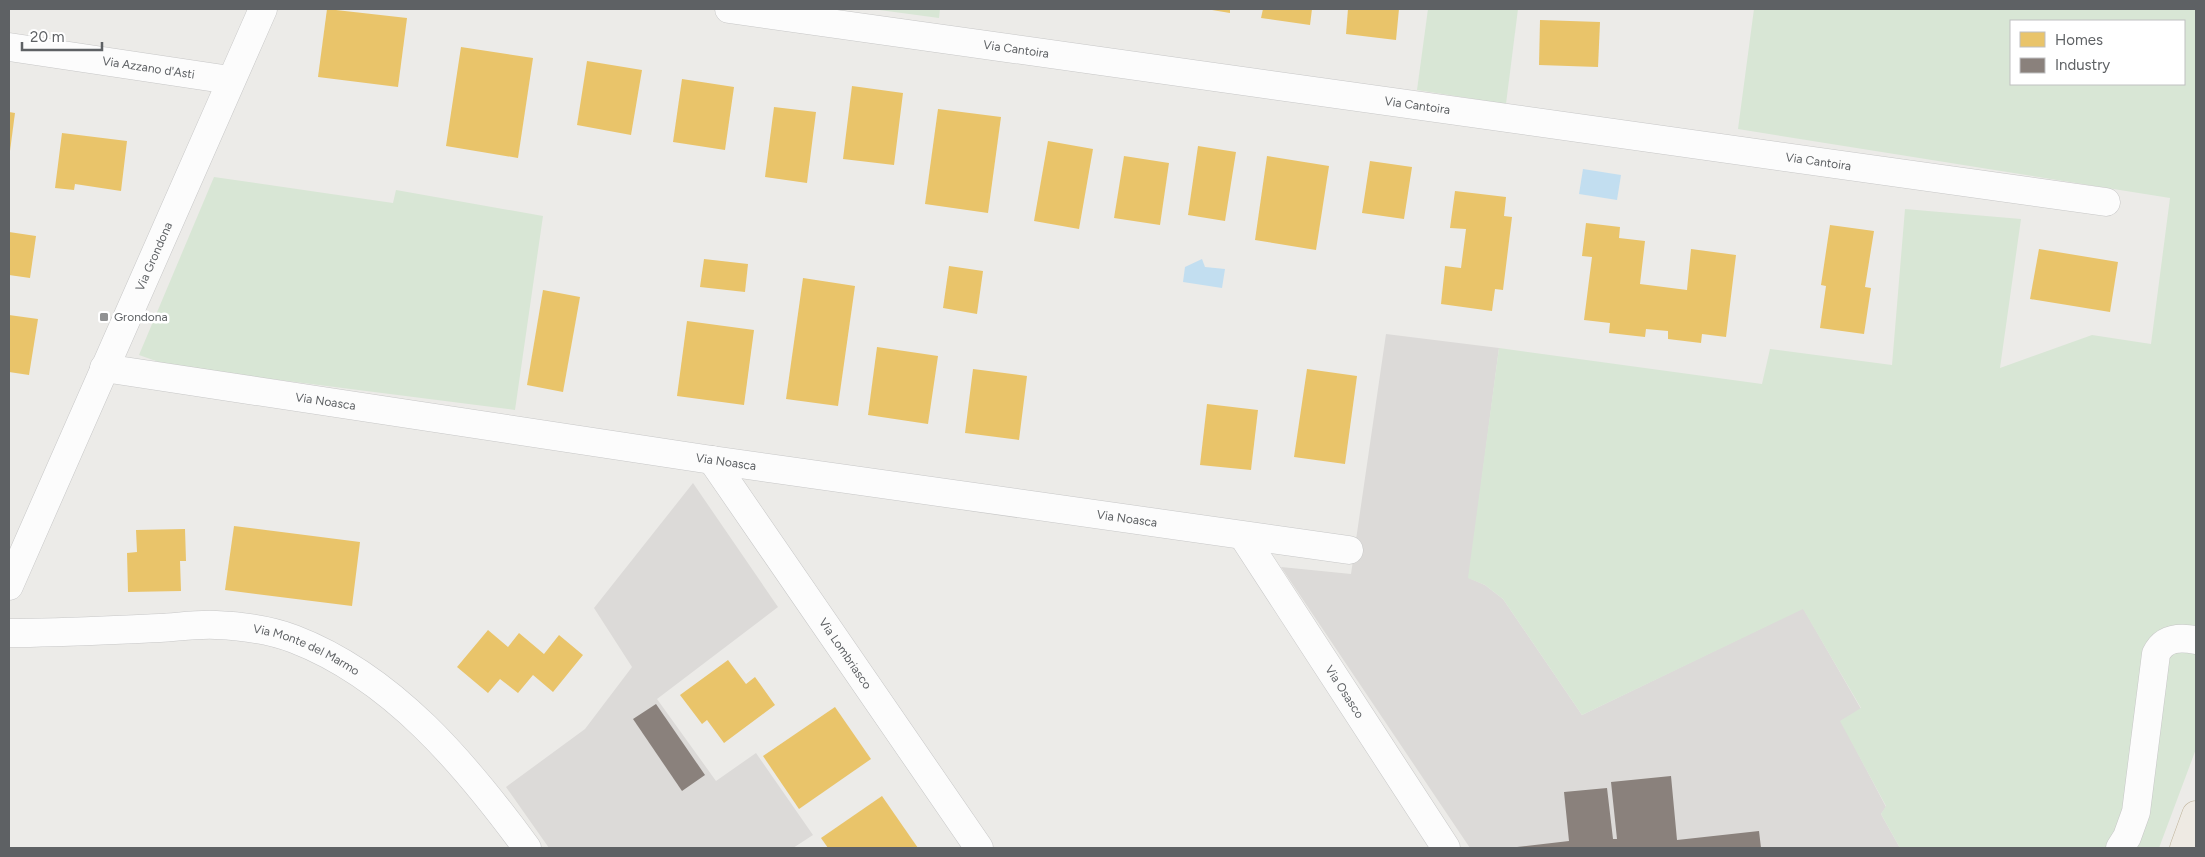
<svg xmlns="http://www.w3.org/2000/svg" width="2205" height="857" viewBox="0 0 2205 857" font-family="Figtree,sans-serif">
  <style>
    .industrial { fill: #dcdad8 }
    .green { fill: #d8e6d5; fill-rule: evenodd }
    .water { fill: #c2def0 }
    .homes { fill: #e9c46a }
    .industry { fill: #8a817c }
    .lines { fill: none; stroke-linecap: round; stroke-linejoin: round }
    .minor-casing { stroke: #c7c7c7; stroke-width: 29 }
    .tertiary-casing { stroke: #c7c7c7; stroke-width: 29 }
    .motorway-casing { stroke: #bfb39a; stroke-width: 29 }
    .minor { stroke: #fcfcfc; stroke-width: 28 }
    .tertiary { stroke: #fcfcfc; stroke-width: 28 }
    .motorway { stroke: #eeeae3; stroke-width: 28 }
    .poi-dot { fill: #909192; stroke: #fff; stroke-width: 2 }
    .labels { text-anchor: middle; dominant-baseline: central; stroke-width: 5; stroke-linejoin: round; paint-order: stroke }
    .street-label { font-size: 12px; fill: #5e6164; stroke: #fff }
    .poi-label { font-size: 12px; fill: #5e6164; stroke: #fff; text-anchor: start }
  </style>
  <rect width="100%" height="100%" fill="#ecebe8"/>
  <!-- industrial -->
  <g class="industrial">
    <polygon points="1386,334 1499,348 1469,578 1485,585 1503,599 1582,715 1803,608 1861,709 1841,721 1886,807 1881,814 1900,848 1470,848 1281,567 1351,574"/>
    <polygon points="693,483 778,607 657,699 716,781 756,753 813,835 793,848 549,848 506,787 585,729 632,667 594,608"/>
  </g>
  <!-- green -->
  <g class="green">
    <polygon points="872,9 940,9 939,18"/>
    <polygon points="1428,9 1518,9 1506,104 1417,90"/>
    <path d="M1754 9H2196V749L2159 848H1900L1881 814 1886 806 1840 721 1861 708 1803 609 1582 715 1503 599 1485 585 1468 578 1499 348 1762 384 1770 349 1892 365 1905 209 2021 219 2000 368 2092 335 2151 344 2170 198 1738 129ZM2011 21H2184V84H2011Z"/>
    <polygon points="214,177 393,203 396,190 543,216 515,410 170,366 139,355"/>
  </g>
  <!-- water -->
  <g class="water">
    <polygon points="1583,169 1621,175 1617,200 1579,194"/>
    <polygon points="1202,259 1205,267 1225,269 1222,288 1183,282 1185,267"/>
  </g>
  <!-- homes -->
  <g class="homes">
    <polygon points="327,9 407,18 398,87 318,77"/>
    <polygon points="1206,9 1230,9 1230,13"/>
    <polygon points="1263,9 1312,9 1310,25 1261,18"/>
    <polygon points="1348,9 1399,9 1396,40 1346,34"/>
    <polygon points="1540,20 1600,22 1598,67 1539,65"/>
    <polygon points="461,47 533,58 518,158 446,146"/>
    <polygon points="587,61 642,70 631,135 577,125"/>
    <polygon points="682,79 734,87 725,150 673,142"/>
    <polygon points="852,86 903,93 894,165 843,159"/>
    <polygon points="774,107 816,112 807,183 765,177"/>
    <polygon points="938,109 1001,117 988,213 925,204"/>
    <polygon points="9,112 15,113 10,151 9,151"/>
    <polygon points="62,133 127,141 121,191 75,184 74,190 55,188"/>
    <polygon points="1048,141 1093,149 1079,229 1034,221"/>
    <polygon points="1198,146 1236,152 1225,221 1188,215"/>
    <polygon points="1124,156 1169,163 1160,225 1114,218"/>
    <polygon points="1267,156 1329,166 1316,250 1255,240"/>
    <polygon points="1370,161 1412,167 1404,219 1362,213"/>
    <polygon points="1455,191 1506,197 1504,216 1512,217 1503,290 1495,289 1492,311 1441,304 1445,266 1461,268 1466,229 1450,228"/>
    <polygon points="1586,223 1620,227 1619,238 1645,241 1640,284 1687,290 1691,249 1736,255 1726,337 1702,334 1701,343 1668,339 1668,331 1646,329 1645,337 1609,333 1610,323 1584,320 1592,257 1582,256"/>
    <polygon points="1830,225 1874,231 1865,287 1871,288 1864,334 1820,328 1826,286 1821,285"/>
    <polygon points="9,232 36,236 30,278 9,275"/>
    <polygon points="2039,249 2118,262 2110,312 2030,299"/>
    <polygon points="704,259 748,264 745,292 700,287"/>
    <polygon points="949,266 983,271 977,314 943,308"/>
    <polygon points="803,278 855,286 838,406 786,399"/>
    <polygon points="543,290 580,297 563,392 527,385"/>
    <polygon points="9,315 38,319 29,375 9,372"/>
    <polygon points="687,321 754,330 744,405 677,396"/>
    <polygon points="877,347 938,356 928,424 868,415"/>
    <polygon points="973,369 1027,376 1019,440 965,433"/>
    <polygon points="1307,369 1357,376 1345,464 1294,457"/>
    <polygon points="1207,404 1258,410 1251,470 1200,465"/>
    <polygon points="234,526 360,542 352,606 225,590"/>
    <polygon points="185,529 186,561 180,561 181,591 128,592 127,553 137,552 136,530"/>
    <polygon points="488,630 508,647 519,633 544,654 559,635 583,655 553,692 533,675 518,693 500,679 488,693 457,667"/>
    <polygon points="728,660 746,684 755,677 775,705 724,743 707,720 702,724 680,695"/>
    <polygon points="835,707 871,759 799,809 763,756"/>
    <polygon points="882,796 918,848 828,848 821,838"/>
  </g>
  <!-- industry -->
  <g class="industry">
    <polygon points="656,704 705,775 682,791 633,719"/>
    <polygon points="1671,776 1677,840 1759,831 1761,848 1508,848 1569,841 1564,792 1607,788 1613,839 1617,839 1611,782"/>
  </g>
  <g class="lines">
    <!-- minor casing -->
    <g class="minor-casing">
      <g id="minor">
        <path id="s1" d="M729 9 2106 202"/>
        <path id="s2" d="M9 47 230 80"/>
        <path id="s3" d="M104 368 712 460 1349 550"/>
        <path id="s4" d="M712 460 979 848"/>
        <path id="s5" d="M1243 536 1446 848"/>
        <path id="s6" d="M9 586 263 9"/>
        <path d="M2120 848 2127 837 2136 812 2156 654C2164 637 2180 637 2196 640"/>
      </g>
    </g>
    <!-- tertiary casing -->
    <g class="tertiary-casing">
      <g id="tertiary">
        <path id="s7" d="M9 633C59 633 109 630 160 628 178 627 198 624 216 625 242 626 270 630 294 639 393 677 466 765 527 848"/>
      </g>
    </g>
    <!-- motorway casing -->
    <g class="motorway-casing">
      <polyline id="motorway" points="2184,848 2196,815"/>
    </g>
    <!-- minor -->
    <use href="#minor" class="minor"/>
    <!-- tertiary -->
    <use href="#tertiary" class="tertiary"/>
    <!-- motorway -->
    <use href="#motorway" class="motorway"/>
  </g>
  <!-- markers -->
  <rect class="poi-dot" x="99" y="312" width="10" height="10" rx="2.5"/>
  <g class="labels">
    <!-- street labels -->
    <g class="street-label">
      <text stroke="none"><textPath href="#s1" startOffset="290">Via Cantoira</textPath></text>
      <text stroke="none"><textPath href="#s2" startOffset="141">Via Azzano d'Asti</textPath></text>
      <text stroke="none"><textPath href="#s1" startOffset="695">Via Cantoira</textPath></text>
      <text stroke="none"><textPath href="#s1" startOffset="1100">Via Cantoira</textPath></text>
      <text stroke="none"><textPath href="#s6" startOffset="360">Via Grondona</textPath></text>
      <text stroke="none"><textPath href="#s3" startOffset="224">Via Noasca</textPath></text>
      <text stroke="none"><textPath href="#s3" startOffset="629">Via Noasca</textPath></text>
      <text stroke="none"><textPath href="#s3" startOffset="1034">Via Noasca</textPath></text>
      <text stroke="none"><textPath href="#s7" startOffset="302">Via Monte del Marmo</textPath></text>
      <text stroke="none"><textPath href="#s4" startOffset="235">Via Lombriasco</textPath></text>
      <text stroke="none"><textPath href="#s5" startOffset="186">Via Osasco</textPath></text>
    </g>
    <!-- poi labels -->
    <g class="poi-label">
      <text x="114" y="317">Grondona</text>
    </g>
  </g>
  <!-- border -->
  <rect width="2205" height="857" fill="none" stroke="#5e6164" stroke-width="20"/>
  <!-- legend -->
  <rect x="2010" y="20" width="175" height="65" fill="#ffffff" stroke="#bfc0c1"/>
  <rect x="2020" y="32" width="25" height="15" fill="#e9c46a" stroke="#bfc0c1"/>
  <text x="2055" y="45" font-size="15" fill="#5e6164">Homes</text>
  <rect x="2020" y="58" width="25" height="15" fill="#8a817c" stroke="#bfc0c1"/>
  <text x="2055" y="70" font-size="15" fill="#5e6164">Industry</text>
  <!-- scale -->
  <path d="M22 42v8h80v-8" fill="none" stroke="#5e6164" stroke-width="2.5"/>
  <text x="30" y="42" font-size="15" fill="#5e6164" stroke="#ffffff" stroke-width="4" paint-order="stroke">20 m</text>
</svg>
